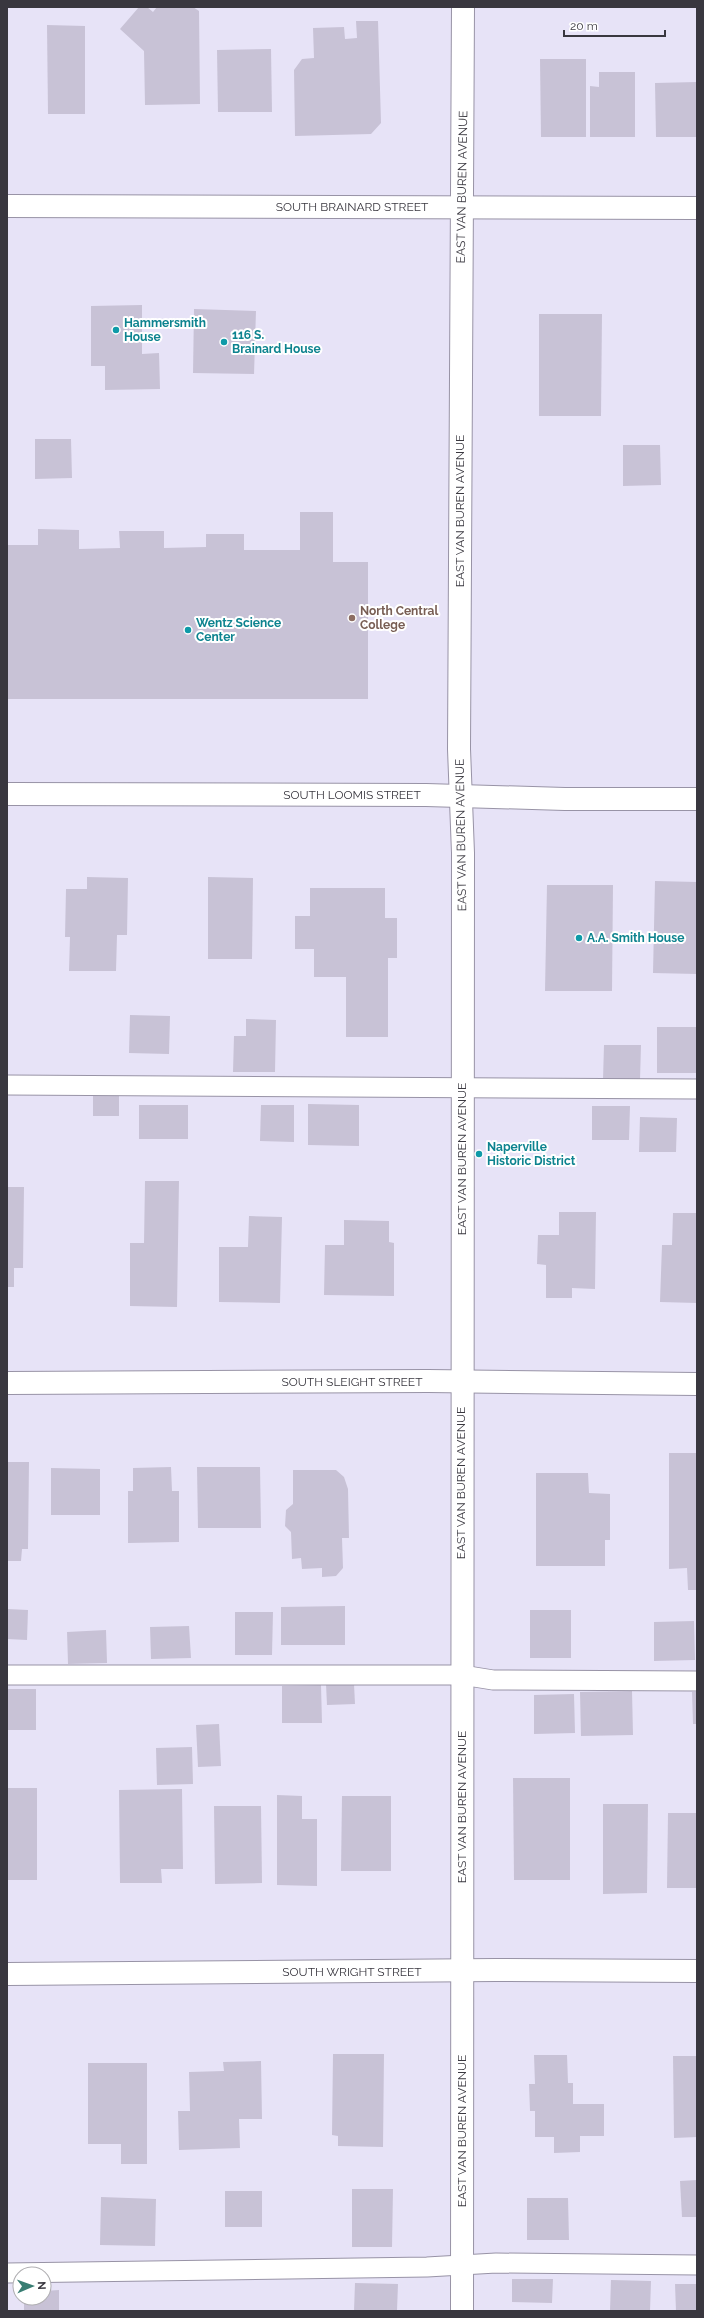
<svg xmlns="http://www.w3.org/2000/svg" width="704" height="2318" viewBox="0 0 704 2318" font-family="Raleway,sans-serif">
  <style>
    .building { fill: #c8c2d6 }
    .lines { fill: none; stroke-linecap: round; stroke-linejoin: round }
    .lane-casing { stroke: #9893a6; stroke-width: 21 }
    .street-casing { stroke: #9893a6; stroke-width: 24 }
    .lane { stroke: #fff; stroke-width: 19 }
    .street { stroke: #fff; stroke-width: 22 }
    .culture-dot { fill: #0f9aa8; stroke: #fff; stroke-width: 1.5 }
    .education-dot { fill: #8d6e63; stroke: #fff; stroke-width: 1.5 }
    .labels { text-anchor: middle; dominant-baseline: central; stroke-width: 4; stroke-linejoin: round; paint-order: stroke }
    .street-label { font-size: 12px; fill: #39373f; stroke: #fff }
    .culture-label { font-size: 12px; font-weight: bold; fill: #0d838f; stroke: #fff; text-anchor: start }
    .education-label { font-size: 12px; font-weight: bold; fill: #785e54; stroke: #fff; text-anchor: start }
  </style>
  <rect width="100%" height="100%" fill="#e7e3f7"/>
  <!-- building -->
  <g class="building">
    <polygon points="139,7 147,7 153,12 157,7 193,7 199,11 200,104 145,105 144,51 120,29"/>
    <polygon points="356,21 378,21 381,123 371,134 295,136 294,70 302,59 314,58 313,28 344,27 345,39 357,38"/>
    <polygon points="47,25 85,26 85,114 48,114"/>
    <polygon points="271,49 272,112 218,112 217,50"/>
    <polygon points="540,59 586,59 586,137 541,137"/>
    <polygon points="599,72 635,72 635,137 590,137 590,86 599,87"/>
    <polygon points="697,82 697,137 656,137 655,83"/>
    <polygon points="142,305 142,354 159,353 160,389 105,390 105,366 91,366 91,306"/>
    <polygon points="194,309 256,311 254,374 193,373"/>
    <polygon points="539,314 602,314 601,416 539,416"/>
    <polygon points="35,439 71,439 72,478 35,479"/>
    <polygon points="623,445 660,445 661,485 623,486"/>
    <polygon points="300,512 333,512 333,562 368,562 368,699 7,699 7,545 38,545 38,529 79,530 79,549 120,548 119,531 164,531 164,548 206,547 206,534 244,534 244,550 300,550"/>
    <polygon points="87,877 128,878 127,935 117,935 116,971 69,971 70,937 65,937 66,889 87,889"/>
    <polygon points="208,877 253,878 252,959 208,959"/>
    <polygon points="655,881 697,882 697,974 653,973"/>
    <polygon points="547,885 613,885 612,991 545,991"/>
    <polygon points="310,888 385,888 385,918 397,918 397,958 388,958 388,1037 346,1037 346,977 314,977 314,949 295,949 295,916 310,916"/>
    <polygon points="130,1015 170,1016 169,1054 129,1053"/>
    <polygon points="246,1019 276,1020 275,1072 233,1072 234,1036 246,1036"/>
    <rect x="657" y="1027" width="40" height="46"/>
    <polygon points="604,1045 641,1045 640,1080 603,1080"/>
    <rect x="93" y="1095" width="26" height="21"/>
    <polygon points="308,1104 359,1105 359,1146 308,1145"/>
    <rect x="139" y="1105" width="49" height="34"/>
    <polygon points="261,1105 294,1105 294,1142 260,1141"/>
    <polygon points="592,1106 630,1106 629,1140 592,1140"/>
    <polygon points="640,1117 677,1118 676,1152 639,1152"/>
    <polygon points="145,1181 179,1181 177,1307 130,1306 130,1243 144,1243"/>
    <polygon points="7,1187 24,1187 23,1268 14,1268 14,1287 7,1287"/>
    <polygon points="559,1212 596,1212 595,1289 572,1288 572,1298 546,1298 546,1265 537,1264 538,1235 559,1235"/>
    <polygon points="673,1213 697,1213 697,1303 660,1302 662,1245 672,1245"/>
    <polygon points="249,1216 282,1217 280,1303 219,1302 219,1247 248,1247"/>
    <polygon points="344,1220 389,1221 389,1242 394,1243 394,1296 324,1295 325,1245 344,1245"/>
    <polygon points="669,1453 697,1453 697,1590 688,1590 687,1568 669,1569"/>
    <polygon points="7,1462 29,1462 28,1549 22,1549 21,1561 7,1561"/>
    <polygon points="171,1467 172,1491 179,1491 179,1542 128,1543 128,1491 133,1491 133,1468"/>
    <polygon points="197,1467 260,1467 261,1528 198,1528"/>
    <polygon points="51,1468 100,1469 100,1515 51,1515"/>
    <polygon points="293,1470 336,1470 344,1477 348,1489 349,1538 342,1538 343,1568 336,1576 322,1577 322,1568 302,1569 301,1558 292,1559 291,1532 285,1526 286,1510 293,1504"/>
    <polygon points="536,1473 588,1473 589,1493 610,1494 610,1540 605,1540 605,1566 536,1566"/>
    <polygon points="345,1606 345,1645 281,1645 281,1607"/>
    <polygon points="7,1609 28,1610 27,1640 7,1639"/>
    <rect x="530" y="1610" width="41" height="48"/>
    <polygon points="235,1612 273,1612 272,1655 235,1655"/>
    <polygon points="694,1621 695,1660 654,1661 654,1622"/>
    <polygon points="189,1626 191,1658 151,1659 150,1627"/>
    <polygon points="106,1630 107,1663 68,1664 67,1632"/>
    <polygon points="326,1684 354,1684 355,1704 327,1705"/>
    <polygon points="321,1685 322,1723 282,1723 282,1686"/>
    <rect x="7" y="1689" width="29" height="41"/>
    <polygon points="632,1691 633,1735 581,1736 580,1692"/>
    <polygon points="692,1692 697,1692 697,1724 693,1724"/>
    <polygon points="574,1694 575,1733 534,1734 534,1695"/>
    <polygon points="219,1724 221,1766 198,1767 196,1725"/>
    <polygon points="192,1747 193,1784 157,1785 156,1748"/>
    <polygon points="513,1778 570,1778 570,1880 514,1880"/>
    <rect x="7" y="1788" width="30" height="92"/>
    <polygon points="182,1789 183,1869 161,1869 162,1883 120,1883 119,1790"/>
    <polygon points="277,1795 302,1796 302,1819 317,1819 317,1886 277,1885"/>
    <polygon points="342,1796 391,1796 391,1871 341,1871"/>
    <polygon points="603,1804 648,1804 647,1893 603,1894"/>
    <polygon points="214,1806 261,1806 262,1883 215,1884"/>
    <polygon points="668,1813 697,1813 697,1888 667,1888"/>
    <polygon points="333,2054 384,2054 383,2147 338,2146 338,2136 332,2135"/>
    <polygon points="534,2055 567,2055 568,2083 573,2083 573,2104 604,2104 604,2136 580,2136 580,2152 554,2153 554,2137 535,2137 535,2111 530,2111 529,2084 535,2084"/>
    <polygon points="673,2056 697,2056 697,2137 674,2138"/>
    <polygon points="261,2061 262,2119 239,2119 240,2148 179,2150 178,2111 190,2111 189,2072 224,2071 223,2062"/>
    <polygon points="88,2063 147,2063 147,2164 121,2164 121,2144 88,2144"/>
    <polygon points="697,2180 697,2217 682,2217 680,2181"/>
    <polygon points="352,2189 393,2189 392,2247 352,2247"/>
    <rect x="225" y="2191" width="37" height="36"/>
    <polygon points="101,2197 156,2199 155,2246 100,2245"/>
    <polygon points="527,2198 568,2198 569,2240 527,2240"/>
    <polygon points="512,2279 553,2279 552,2303 512,2302"/>
    <polygon points="611,2280 651,2281 650,2311 610,2311"/>
    <polygon points="355,2283 398,2284 397,2311 354,2311"/>
    <polygon points="675,2284 697,2284 697,2311 676,2311"/>
    <polygon points="59,2290 59,2311 24,2311 24,2298 44,2298 44,2291"/>
  </g>
  <g class="lines">
    <!-- lane casing -->
    <g class="lane-casing">
      <g id="lane">
        <polyline points="7,1085 697,1089"/>
        <polyline points="7,1675 462,1675 493,1680 697,1681"/>
        <polyline points="7,2273 427,2267 496,2263 697,2265"/>
      </g>
    </g>
    <!-- street casing -->
    <g class="street-casing">
      <g id="street">
        <polyline points="7,206 697,208"/>
        <polyline points="7,794 426,795 565,799 697,799"/>
        <polyline points="7,1383 428,1381 697,1384"/>
        <polyline points="7,1974 495,1970 697,1971"/>
        <polyline points="462,2311 463,853 459,749 463,7"/>
      </g>
    </g>
    <!-- lane -->
    <use href="#lane" class="lane"/>
    <!-- street -->
    <use href="#street" class="street"/>
  </g>
  <!-- markers -->
  <g class="culture-dot">
    <circle cx="116" cy="330" r="4"/>
    <circle cx="224" cy="342" r="4"/>
    <circle cx="188" cy="630" r="4"/>
    <circle cx="579" cy="938" r="4"/>
    <circle cx="479" cy="1154" r="4"/>
  </g>
  <circle class="education-dot" cx="352" cy="618" r="4"/>
  <g class="labels">
    <!-- street labels -->
    <g class="street-label">
      <text transform="translate(462 187) rotate(-89)">EAST VAN BUREN AVENUE</text>
      <text x="352" y="207">SOUTH BRAINARD STREET</text>
      <text transform="translate(460 511) rotate(-90)">EAST VAN BUREN AVENUE</text>
      <text x="352" y="795">SOUTH LOOMIS STREET</text>
      <text transform="translate(461 835) rotate(-91)">EAST VAN BUREN AVENUE</text>
      <text transform="translate(462 1159) rotate(-90)">EAST VAN BUREN AVENUE</text>
      <text x="352" y="1382">SOUTH SLEIGHT STREET</text>
      <text transform="translate(461 1483) rotate(-90)">EAST VAN BUREN AVENUE</text>
      <text transform="translate(462 1807) rotate(-90)">EAST VAN BUREN AVENUE</text>
      <text x="352" y="1972">SOUTH WRIGHT STREET</text>
      <text transform="translate(462 2131) rotate(-90)">EAST VAN BUREN AVENUE</text>
    </g>
    <!-- culture labels -->
    <g class="culture-label">
      <text x="124" y="323">Hammersmith<tspan x="124" dy="14">House</tspan></text>
      <text x="232" y="335">116 S.<tspan x="232" dy="14">Brainard House</tspan></text>
      <text x="196" y="623">Wentz Science<tspan x="196" dy="14">Center</tspan></text>
      <text x="587" y="938">A.A. Smith House</text>
      <text x="487" y="1147">Naperville<tspan x="487" dy="14">Historic District</tspan></text>
    </g>
    <!-- education labels -->
    <g class="education-label">
      <text x="360" y="611">North Central<tspan x="360" dy="14">College</tspan></text>
    </g>
  </g>
  <!-- border -->
  <rect width="704" height="2318" fill="none" stroke="#39373f" stroke-width="16"/>
  <!-- north arrow -->
  <g transform="translate(32 2286) rotate(88)"><circle r="19" fill="#ffffff" stroke="#b0afb2"/>
  <path d="M0-3L7 15L0 10L-7 15Z" fill="#387d72"/>
  <text y="-6" font-size="11" font-weight="bold" text-anchor="middle" fill="#39373f">N</text>
  </g>
  <!-- scale -->
  <path d="M564 30v6h101v-6" fill="none" stroke="#39373f" stroke-width="2"/>
  <text x="570" y="30" font-size="12" fill="#39373f" stroke="#ffffff" stroke-width="3" paint-order="stroke">20 m</text>
</svg>
